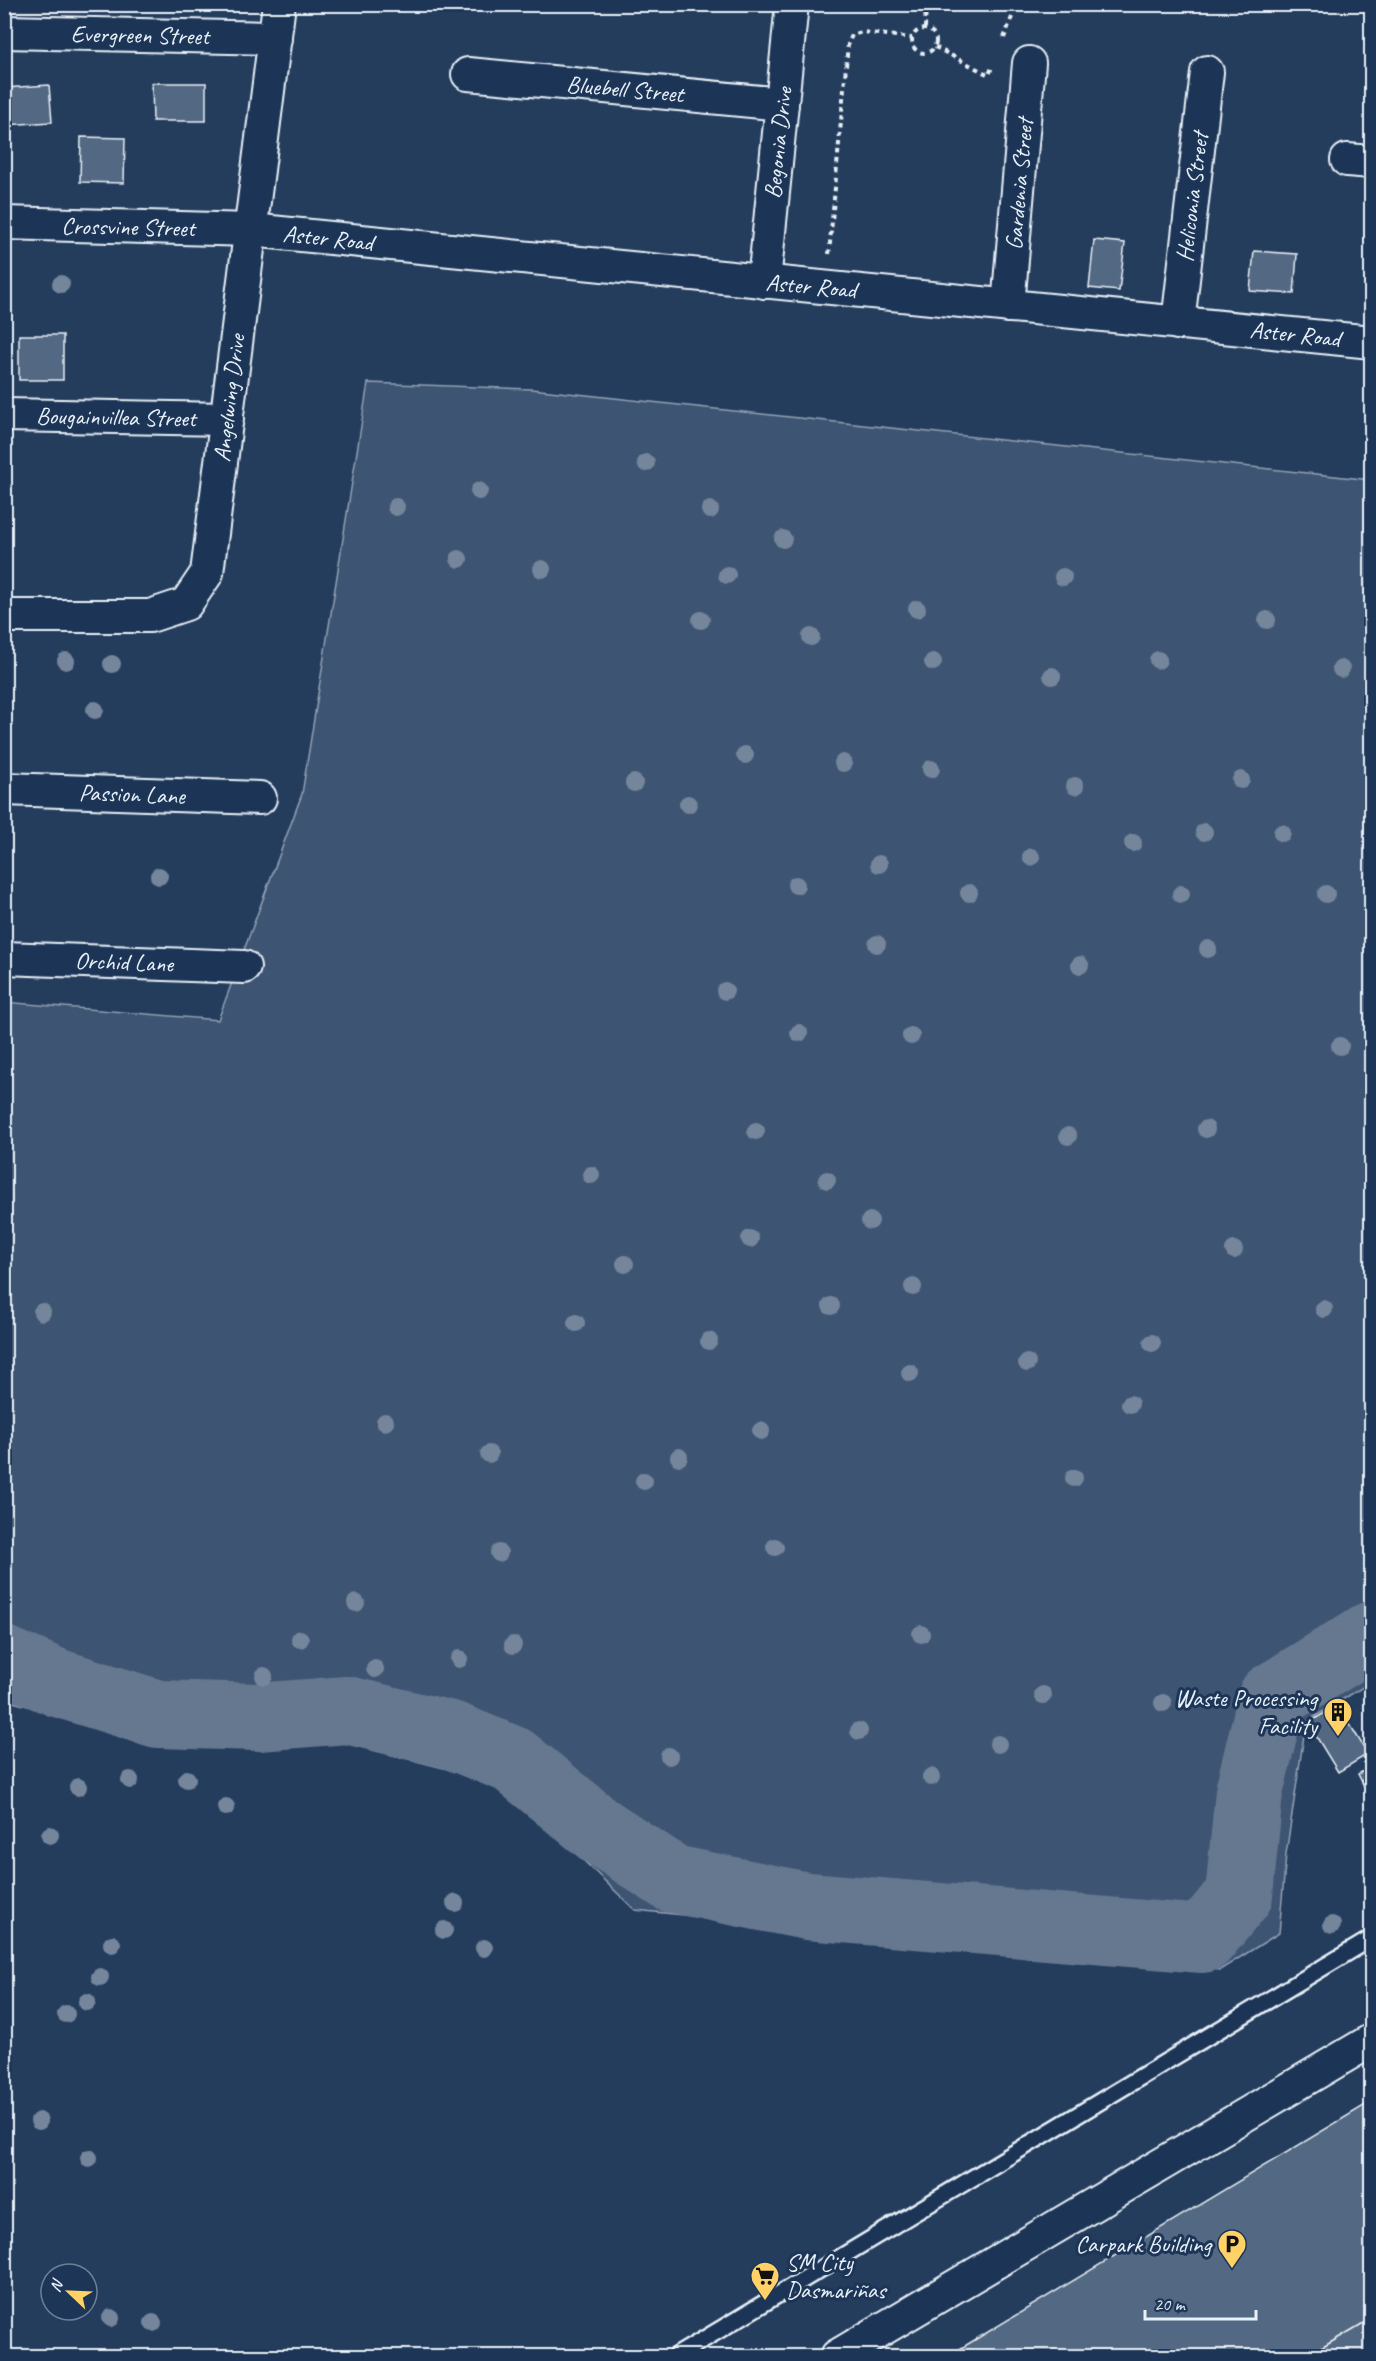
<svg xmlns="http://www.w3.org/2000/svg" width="1376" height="2361" viewBox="0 0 1376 2361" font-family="Caveat,sans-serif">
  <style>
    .green { fill: #3e5472; stroke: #93a2b5; stroke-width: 1.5 }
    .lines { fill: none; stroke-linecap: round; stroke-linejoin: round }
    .river { stroke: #657890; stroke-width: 68 }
    .building { fill: #536782; stroke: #e8f1f8; stroke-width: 1.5 }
    .service-casing { stroke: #e8f1f8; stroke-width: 20 }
    .minor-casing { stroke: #e8f1f8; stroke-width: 36 }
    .path { stroke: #e8f1f8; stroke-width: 4; stroke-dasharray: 4.5 4.5; stroke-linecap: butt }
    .service { stroke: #1d3557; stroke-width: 15 }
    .minor { stroke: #1d3557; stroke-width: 32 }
    .tree { fill: #74869c }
    .labels { text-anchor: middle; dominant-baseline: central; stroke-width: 6; stroke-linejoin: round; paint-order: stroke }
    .street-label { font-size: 24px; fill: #e8f1f8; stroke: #1d3557 }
    .poi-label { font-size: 24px; fill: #e8f1f8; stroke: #1d3557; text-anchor: end }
  </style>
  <rect width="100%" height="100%" fill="#253d5d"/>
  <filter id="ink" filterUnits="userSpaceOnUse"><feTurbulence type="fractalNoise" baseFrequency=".0167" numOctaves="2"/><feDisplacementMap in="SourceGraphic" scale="12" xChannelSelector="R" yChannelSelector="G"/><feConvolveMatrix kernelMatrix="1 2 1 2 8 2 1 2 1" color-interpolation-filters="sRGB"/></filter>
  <g filter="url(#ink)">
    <!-- green -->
    <polygon class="green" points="368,383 531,389 1371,480 1371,1682 1306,1722 1286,1854 1279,1933 1220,1970 635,1910 503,1783 337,1741 158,1741 5,1700 4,1002 218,1020 302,794"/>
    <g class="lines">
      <!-- river -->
      <polyline class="river" points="4,1660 58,1683 158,1714 258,1717 347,1710 451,1735 513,1760 600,1831 673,1879 807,1906 1203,1939 1239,1895 1249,1792 1272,1697 1372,1635"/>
    </g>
    <!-- building -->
    <g class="building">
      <polygon points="152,83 206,83 206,121 153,121"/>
      <polygon points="49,85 52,122 4,125 4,88"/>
      <polygon points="81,137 125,138 124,183 80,182"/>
      <polygon points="1094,240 1125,243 1119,291 1089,288"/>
      <polygon points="1254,251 1297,254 1294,294 1250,291"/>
      <rect x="19" y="335" width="44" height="45"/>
      <polygon points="1338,1705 1368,1754 1338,1772 1308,1723"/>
      <polygon points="1369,1768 1372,1783 1364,1786 1358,1774"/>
      <polygon points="1372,2101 1372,2318 1308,2356 948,2356"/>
      <polygon points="1372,2318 1372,2356 1308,2356"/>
    </g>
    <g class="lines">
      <!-- service casing -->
      <g class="service-casing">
        <polyline id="service" points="676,2356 1372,1938"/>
      </g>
      <!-- minor casing -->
      <g class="minor-casing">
        <g id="minor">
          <polyline points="4,32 275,38"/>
          <polyline points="468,74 782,104"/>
          <polyline points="1347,160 1372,162"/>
          <polyline points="4,223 251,230 1372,342"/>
          <polyline points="764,282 792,4"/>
          <polyline points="1008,306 1029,63"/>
          <polyline points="1178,323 1207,72"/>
          <polyline points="4,415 227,419"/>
          <polyline points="4,616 150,616 186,604 207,573 279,4"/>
          <polyline points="4,789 260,798"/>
          <polyline points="4,958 244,967"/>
          <polyline points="837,2356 1372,2040"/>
        </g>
      </g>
      <!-- path -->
      <g class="path">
        <polyline points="925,28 926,4"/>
        <circle cx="924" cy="41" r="12"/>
        <polyline points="1004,38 1017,4"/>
        <polyline points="935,47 989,75 992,67"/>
        <polyline points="829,254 848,44 852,35 862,32 912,38"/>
      </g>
      <!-- service -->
      <use href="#service" class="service"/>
      <!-- minor -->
      <use href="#minor" class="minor"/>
    </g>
    <!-- trees -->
    <g class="tree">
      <circle cx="61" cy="284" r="9"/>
      <circle cx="646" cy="463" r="9"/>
      <circle cx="479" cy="491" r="9"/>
      <circle cx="396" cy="507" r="9"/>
      <circle cx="710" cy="510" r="9"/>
      <circle cx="783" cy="539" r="9"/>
      <circle cx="459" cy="559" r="9"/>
      <circle cx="542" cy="569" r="9"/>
      <circle cx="727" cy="575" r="9"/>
      <circle cx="1063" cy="577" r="9"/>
      <circle cx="917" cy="609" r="9"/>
      <circle cx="701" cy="620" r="9"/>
      <circle cx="1267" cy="620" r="9"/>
      <circle cx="811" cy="637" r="9"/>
      <circle cx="1158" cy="660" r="9"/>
      <circle cx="66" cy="661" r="9"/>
      <circle cx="933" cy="662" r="9"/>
      <circle cx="112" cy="664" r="9"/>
      <circle cx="1341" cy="669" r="9"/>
      <circle cx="1052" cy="676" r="9"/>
      <circle cx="95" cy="710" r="9"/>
      <circle cx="745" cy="755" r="9"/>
      <circle cx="843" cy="763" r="9"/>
      <circle cx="931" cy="769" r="9"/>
      <circle cx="1241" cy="780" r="9"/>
      <circle cx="634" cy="783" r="9"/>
      <circle cx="1075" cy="786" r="9"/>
      <circle cx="688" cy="804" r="9"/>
      <circle cx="1204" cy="832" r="9"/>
      <circle cx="1282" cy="833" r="9"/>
      <circle cx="1133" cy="843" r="9"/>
      <circle cx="1031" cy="857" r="9"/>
      <circle cx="879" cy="864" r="9"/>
      <circle cx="159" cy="876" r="9"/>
      <circle cx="796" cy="885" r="9"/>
      <circle cx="969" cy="893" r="9"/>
      <circle cx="1181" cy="894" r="9"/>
      <circle cx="1326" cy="894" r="9"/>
      <circle cx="877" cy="944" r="9"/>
      <circle cx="1208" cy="949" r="9"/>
      <circle cx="1080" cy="965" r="9"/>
      <circle cx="725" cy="991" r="9"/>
      <circle cx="799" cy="1033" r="9"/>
      <circle cx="911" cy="1036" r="9"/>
      <circle cx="1340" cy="1046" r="9"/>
      <circle cx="1206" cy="1129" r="9"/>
      <circle cx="756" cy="1131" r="9"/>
      <circle cx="1068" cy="1136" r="9"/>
      <circle cx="591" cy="1175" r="9"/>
      <circle cx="827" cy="1180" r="9"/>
      <circle cx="870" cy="1221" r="9"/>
      <circle cx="750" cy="1239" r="9"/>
      <circle cx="1234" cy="1250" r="9"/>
      <circle cx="625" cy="1264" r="9"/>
      <circle cx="913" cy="1287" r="9"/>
      <circle cx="831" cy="1306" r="9"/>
      <circle cx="1324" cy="1309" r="9"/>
      <circle cx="42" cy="1312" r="9"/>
      <circle cx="576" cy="1323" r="9"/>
      <circle cx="709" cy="1341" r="9"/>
      <circle cx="1152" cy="1343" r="9"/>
      <circle cx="1027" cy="1363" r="9"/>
      <circle cx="910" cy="1373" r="9"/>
      <circle cx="1130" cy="1404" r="9"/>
      <circle cx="385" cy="1422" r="9"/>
      <circle cx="761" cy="1431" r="9"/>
      <circle cx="489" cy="1454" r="9"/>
      <circle cx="679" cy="1457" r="9"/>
      <circle cx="1074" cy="1478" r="9"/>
      <circle cx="644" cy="1481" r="9"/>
      <circle cx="775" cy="1547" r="9"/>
      <circle cx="499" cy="1553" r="9"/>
      <circle cx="356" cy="1603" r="9"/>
      <circle cx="921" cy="1634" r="9"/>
      <circle cx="300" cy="1639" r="9"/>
      <circle cx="513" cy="1645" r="9"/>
      <circle cx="459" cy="1659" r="9"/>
      <circle cx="375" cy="1669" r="9"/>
      <circle cx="264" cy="1676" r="9"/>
      <circle cx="1043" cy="1695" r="9"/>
      <circle cx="1163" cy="1703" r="9"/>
      <circle cx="859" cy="1731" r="9"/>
      <circle cx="998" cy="1744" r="9"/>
      <circle cx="669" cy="1756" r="9"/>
      <circle cx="931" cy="1777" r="9"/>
      <circle cx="187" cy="1779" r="9"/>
      <circle cx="130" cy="1780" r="9"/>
      <circle cx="78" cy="1787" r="9"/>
      <circle cx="226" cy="1807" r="9"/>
      <circle cx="50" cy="1835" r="9"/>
      <circle cx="455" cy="1903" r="9"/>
      <circle cx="1332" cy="1925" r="9"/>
      <circle cx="444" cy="1930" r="9"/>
      <circle cx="112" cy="1944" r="9"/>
      <circle cx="484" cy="1948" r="9"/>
      <circle cx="100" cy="1977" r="9"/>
      <circle cx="87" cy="2002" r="9"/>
      <circle cx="66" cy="2014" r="9"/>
      <circle cx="39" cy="2121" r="9"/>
      <circle cx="89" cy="2158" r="9"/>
      <circle cx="111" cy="2318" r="9"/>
      <circle cx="153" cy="2323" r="9"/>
    </g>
  </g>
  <!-- icons -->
  <defs>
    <g id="building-pin" transform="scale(1.5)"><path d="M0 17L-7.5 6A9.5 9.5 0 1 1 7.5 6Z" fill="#ffd166" stroke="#1d3557"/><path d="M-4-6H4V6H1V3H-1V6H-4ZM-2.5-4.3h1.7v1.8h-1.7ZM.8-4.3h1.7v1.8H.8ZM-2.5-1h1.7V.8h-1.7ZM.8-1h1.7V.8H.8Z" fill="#111"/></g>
    <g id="parking-pin" transform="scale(1.5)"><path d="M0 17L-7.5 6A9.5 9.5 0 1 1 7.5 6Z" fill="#ffd166" stroke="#1d3557"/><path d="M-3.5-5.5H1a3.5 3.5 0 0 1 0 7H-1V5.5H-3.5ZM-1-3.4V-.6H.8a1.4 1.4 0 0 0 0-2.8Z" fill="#111"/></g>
    <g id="supermarket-pin" transform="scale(1.5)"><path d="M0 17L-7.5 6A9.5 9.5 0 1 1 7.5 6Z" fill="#ffd166" stroke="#1d3557"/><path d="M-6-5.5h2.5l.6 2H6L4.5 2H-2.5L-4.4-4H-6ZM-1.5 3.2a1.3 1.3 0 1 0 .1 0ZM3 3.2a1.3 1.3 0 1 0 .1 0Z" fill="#111"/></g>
  </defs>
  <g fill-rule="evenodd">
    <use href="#building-pin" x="1338" y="1712"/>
    <use href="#parking-pin" x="1232" y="2244"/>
    <use href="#supermarket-pin" x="765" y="2276"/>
  </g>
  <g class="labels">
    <!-- street labels -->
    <g class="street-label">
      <text transform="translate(140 35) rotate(1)">Evergreen Street</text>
      <text transform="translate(625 89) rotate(5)">Bluebell Street</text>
      <text transform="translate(778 143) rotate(-84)">Begonia Drive</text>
      <text transform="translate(1019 184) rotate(-85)">Gardenia Street</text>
      <text transform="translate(1192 197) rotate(-83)">Heliconia Street</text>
      <text transform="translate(128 227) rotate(1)">Crossvine Street</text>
      <text transform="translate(328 238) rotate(6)">Aster Road</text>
      <text transform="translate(811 286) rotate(5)">Aster Road</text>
      <text transform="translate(1295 334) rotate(6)">Aster Road</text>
      <text transform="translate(229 398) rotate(-83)">Angelwing Drive</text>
      <text transform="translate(116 417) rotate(1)">Bougainvillea Street</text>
      <text transform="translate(132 794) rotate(2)">Passion Lane</text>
      <text transform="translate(124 962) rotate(2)">Orchid Lane</text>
    </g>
    <!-- poi labels -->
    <g class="poi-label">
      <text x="1317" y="1698">Waste Processing<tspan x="1317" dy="28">Facility</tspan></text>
      <text x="1211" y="2244">Carpark Building</text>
      <text x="786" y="2262" text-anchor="start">SM City<tspan x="786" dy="28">Dasmariñas</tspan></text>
    </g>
  </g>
  <!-- margin -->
  <rect width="1376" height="2361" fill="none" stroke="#1d3557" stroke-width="24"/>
  <rect x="12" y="12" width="1352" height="2337" fill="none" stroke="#e8f1f8" stroke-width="2" filter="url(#ink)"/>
  <!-- north arrow -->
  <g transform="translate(69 2292) rotate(293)"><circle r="28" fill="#1d3557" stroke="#6e8097" stroke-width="1.5"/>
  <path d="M0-4.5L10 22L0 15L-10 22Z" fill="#ffd166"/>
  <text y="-9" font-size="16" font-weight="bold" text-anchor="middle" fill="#e8f1f8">N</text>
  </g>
  <!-- scale -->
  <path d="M1145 2310v9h111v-9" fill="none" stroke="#e8f1f8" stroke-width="3"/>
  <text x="1154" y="2310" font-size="18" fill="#e8f1f8" stroke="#1d3557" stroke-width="4.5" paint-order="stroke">20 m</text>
</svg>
